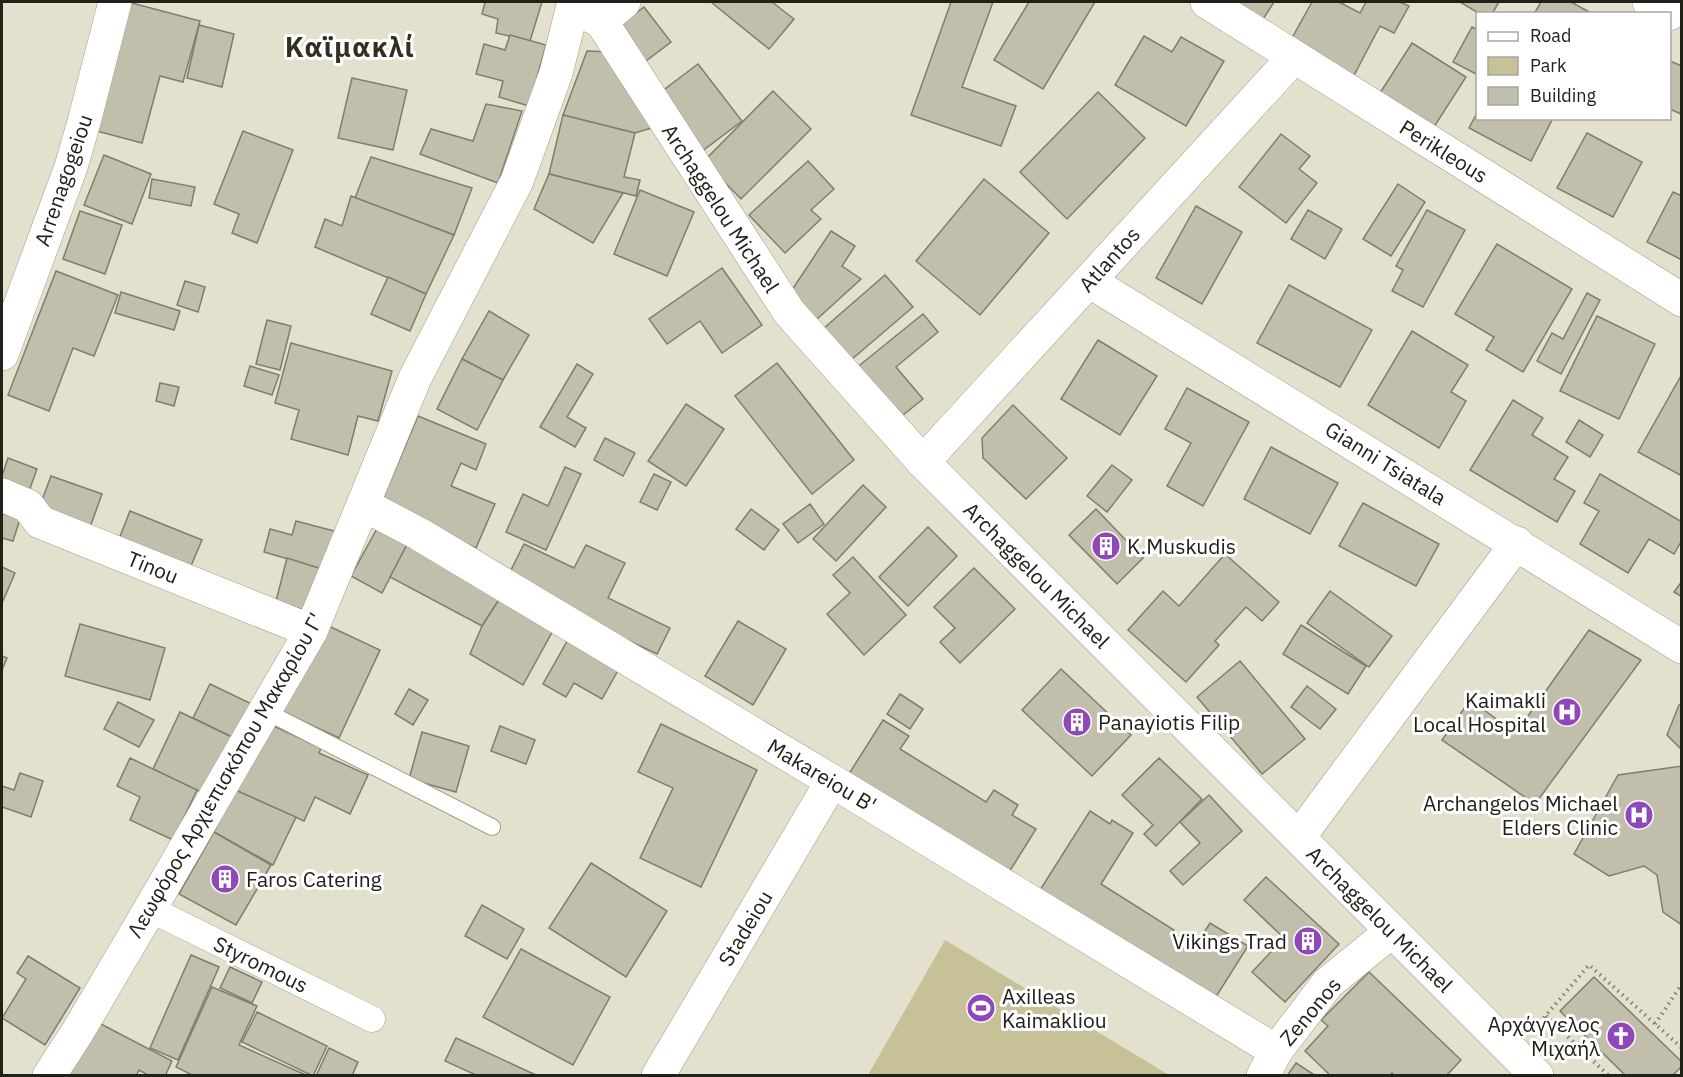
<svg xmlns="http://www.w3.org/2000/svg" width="1683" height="1077" viewBox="0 0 1683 1077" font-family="'IBM Plex Sans',sans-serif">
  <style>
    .green { fill: #c7c198 }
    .building { fill: #c1bfac; stroke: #807d6b; stroke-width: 1.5 }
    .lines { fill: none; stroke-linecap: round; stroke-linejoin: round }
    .service-casing { stroke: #a19e8c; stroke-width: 18 }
    .pedestrian-casing { stroke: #a19e8c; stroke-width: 27 }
    .minor-casing { stroke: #a19e8c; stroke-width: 34 }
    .tertiary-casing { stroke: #a19e8c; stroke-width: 34 }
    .path { stroke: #838174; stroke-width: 4; stroke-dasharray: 1.5 4.5; stroke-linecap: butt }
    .service { stroke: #fff; stroke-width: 16 }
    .pedestrian { stroke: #fff; stroke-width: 26 }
    .minor { stroke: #fff; stroke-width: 33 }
    .tertiary { stroke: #fff; stroke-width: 33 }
    .labels { text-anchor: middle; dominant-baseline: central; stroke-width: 6; stroke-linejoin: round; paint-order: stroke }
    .street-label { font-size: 21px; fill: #212019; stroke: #fff }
    .poi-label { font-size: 21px; fill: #212019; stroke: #fff; text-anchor: start }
    .district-label { font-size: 27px; font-weight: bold; letter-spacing: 1.5px; fill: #312f1f; stroke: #fff }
  </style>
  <rect width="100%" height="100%" fill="#e3e0cd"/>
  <!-- green -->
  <polygon class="green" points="945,940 1169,1075 868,1075"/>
  <!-- building -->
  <g class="building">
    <polygon points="128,2 200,21 183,82 160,76 142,143 93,130"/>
    <polygon points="485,2 542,2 530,41 496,33 498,19 482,14"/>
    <polygon points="711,2 772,2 794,19 769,49"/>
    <polygon points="951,2 993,2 962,87 1016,106 1001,146 911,115"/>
    <polygon points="1029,2 1095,2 1043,89 994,60"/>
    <polygon points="1217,2 1274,2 1258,27"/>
    <polygon points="1312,2 1339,2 1360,13 1366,2 1400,2 1409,6 1394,33 1380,26 1351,81 1287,47"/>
    <polygon points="1460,2 1499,2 1492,14 1480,14"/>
    <polygon points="1541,2 1571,2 1593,14 1534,14"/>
    <polygon points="644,7 671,42 642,64 615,29"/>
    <polygon points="199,25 234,34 222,87 187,78"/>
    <polygon points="1472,27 1478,30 1478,75 1453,62"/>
    <polygon points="510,35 546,45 529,106 499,97 503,81 476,74 484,44 505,50"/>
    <polygon points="1144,36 1172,52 1181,37 1224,61 1186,126 1115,85"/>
    <polygon points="1412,43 1466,77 1434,127 1380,93"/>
    <polygon points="587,51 612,52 658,126 635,133 563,115"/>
    <polygon points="1670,61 1682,66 1681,114 1670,109"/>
    <polygon points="698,64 742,121 701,152 657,95"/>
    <polygon points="352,78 407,90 393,150 338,138"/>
    <polygon points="773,91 811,129 741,199 704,161"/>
    <polygon points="1098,92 1145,138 1067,219 1020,172"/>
    <polygon points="486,104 522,111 498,183 420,154 431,129 473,141"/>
    <polygon points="1478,111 1478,118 1553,118 1531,161 1469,128"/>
    <polygon points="563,115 635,133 624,177 640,180 636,196 549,174"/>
    <polygon points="243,131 293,150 257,243 232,233 239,214 214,204"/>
    <polygon points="1587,133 1642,162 1613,217 1557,188"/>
    <polygon points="1281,134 1310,156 1299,169 1317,183 1286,223 1239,187"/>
    <polygon points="104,155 151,174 132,224 84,205"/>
    <polygon points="371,157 472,188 454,235 355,198"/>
    <polygon points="808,161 834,189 811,210 821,219 785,253 749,215"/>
    <polygon points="549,174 623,193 593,243 534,209"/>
    <polygon points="152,179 195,187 191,206 149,198"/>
    <polygon points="984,179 1049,233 980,315 916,261"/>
    <polygon points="1398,184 1425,202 1391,256 1363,239"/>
    <polygon points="640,190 694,212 667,276 614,254"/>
    <polygon points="1673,192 1682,196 1682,260 1647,242"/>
    <polygon points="351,196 454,235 426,294 315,247 325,219 342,226"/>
    <polygon points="1196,206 1242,232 1202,304 1156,278"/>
    <polygon points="1308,210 1342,229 1325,259 1291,239"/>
    <polygon points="1427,210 1465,230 1423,307 1392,291 1403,270 1396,266"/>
    <polygon points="80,211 122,225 105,274 63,259"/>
    <polygon points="831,231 855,246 842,266 861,279 816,320 790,293"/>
    <polygon points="1497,244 1572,289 1523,372 1486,350 1494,337 1455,314"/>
    <polygon points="722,268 762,325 722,353 700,321 667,344 649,319"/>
    <polygon points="56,271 118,295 94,356 73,348 49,411 8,395"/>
    <polygon points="885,275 913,307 844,366 816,335"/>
    <polygon points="388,277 426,294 410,331 371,314"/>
    <polygon points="185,281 205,287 198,312 177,305"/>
    <polygon points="1289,285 1372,330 1340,387 1257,343"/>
    <polygon points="121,292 180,311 174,330 115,313"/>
    <polygon points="1587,293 1600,300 1561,374 1537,361 1552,333 1563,339"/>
    <polygon points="489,311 529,335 503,380 462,359"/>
    <polygon points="923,314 938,332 896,367 923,399 892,424 850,373"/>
    <polygon points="1597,316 1655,344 1619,419 1560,391"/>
    <polygon points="267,320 291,326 280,370 256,364"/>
    <polygon points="1412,331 1468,365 1451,392 1466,401 1439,448 1368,405"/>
    <polygon points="1098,340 1157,376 1120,435 1061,399"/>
    <polygon points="291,343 392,371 378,421 358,416 348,455 291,439 299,410 275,403"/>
    <polygon points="462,359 503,380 477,430 437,409"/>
    <polygon points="777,363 854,460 812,494 735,396"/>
    <polygon points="577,364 593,374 567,417 586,428 575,447 540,427"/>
    <polygon points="250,366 279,375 272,395 244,386"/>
    <polygon points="1682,374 1682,476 1638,452"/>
    <polygon points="160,383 179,387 174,406 156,401"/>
    <polygon points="1187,388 1249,422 1203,506 1167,486 1191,443 1165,429"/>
    <polygon points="1513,400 1543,418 1532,435 1568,457 1554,479 1575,491 1557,522 1470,470"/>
    <polygon points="686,404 724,429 686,486 648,461"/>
    <polygon points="1013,405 1067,458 1026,499 983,458 982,438"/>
    <polygon points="418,416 486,444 476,470 461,463 451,486 495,504 476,548 379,508"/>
    <polygon points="1579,420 1603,435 1590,457 1566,442"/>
    <polygon points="605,438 635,453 623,476 594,460"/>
    <polygon points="1271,447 1338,483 1310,534 1244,499"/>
    <polygon points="8,458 37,469 28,494 2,484 2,476"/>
    <polygon points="1112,465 1132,480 1107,512 1087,496"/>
    <polygon points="565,467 581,474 546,550 506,532 523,494 548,506"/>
    <polygon points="654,474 671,482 657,510 640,502"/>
    <polygon points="1600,474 1682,522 1682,540 1674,554 1649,539 1628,573 1580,544 1599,511 1584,503"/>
    <polygon points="51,476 102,494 89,530 38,511"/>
    <polygon points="863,485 886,507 836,561 813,539"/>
    <polygon points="1363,503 1439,544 1416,586 1339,546"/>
    <polygon points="810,504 824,524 798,543 783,524"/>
    <polygon points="751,509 779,530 764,550 736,529"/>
    <polygon points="1096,509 1143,558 1117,584 1069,535"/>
    <polygon points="130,511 202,540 188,573 117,544"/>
    <polygon points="2,513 20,519 13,541 2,538"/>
    <polygon points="296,521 338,532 325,570 264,552 270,529 292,535"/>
    <polygon points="379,525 409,541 382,593 351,576"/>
    <polygon points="928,527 957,556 908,606 879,577"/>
    <polygon points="409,541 502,595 482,626 390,577"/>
    <polygon points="524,544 574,568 586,545 625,563 608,598 670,628 657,654 505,582"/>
    <polygon points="1225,554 1279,602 1262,621 1246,607 1215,641 1219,645 1186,682 1128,630 1163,591 1179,606"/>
    <polygon points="853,557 906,615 864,655 827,614 850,593 833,575"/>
    <polygon points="287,558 325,570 312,613 276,601"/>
    <polygon points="2,567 15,573 2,603"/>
    <polygon points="974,568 1015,609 960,663 940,642 955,628 934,607"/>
    <polygon points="1682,581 1682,597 1674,592"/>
    <polygon points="1330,591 1392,636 1369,667 1307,623"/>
    <polygon points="502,595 555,627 523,685 470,654 482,626"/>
    <polygon points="738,621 786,649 753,705 705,676"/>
    <polygon points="320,622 380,650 339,738 279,710"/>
    <polygon points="80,624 165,648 150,700 65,676"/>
    <polygon points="1301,625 1366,666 1348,694 1283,654"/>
    <polygon points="1589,630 1641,660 1535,804 1442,740 1470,700 1505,725 1523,723"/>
    <polygon points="570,636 621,665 602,699 574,683 566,697 543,684"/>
    <polygon points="2,656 7,658 2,670"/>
    <polygon points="1240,661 1305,739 1262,774 1197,697"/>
    <polygon points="1061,669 1131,735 1092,776 1022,710"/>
    <polygon points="210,684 254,705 238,740 193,718"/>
    <polygon points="1307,686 1336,709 1320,729 1291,707"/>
    <polygon points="409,689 428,700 413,725 395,714"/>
    <polygon points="900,694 923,709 910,729 887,714"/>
    <polygon points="118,702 154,720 139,747 104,729"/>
    <polygon points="1682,704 1682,750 1667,735 1679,705"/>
    <polygon points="180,712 238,740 211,797 153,769"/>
    <polygon points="883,720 909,736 900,749 986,802 994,790 1018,805 1012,815 1036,829 1006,877 847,777"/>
    <polygon points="263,721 321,748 319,753 368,775 350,814 315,797 304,821 233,789"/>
    <polygon points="661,724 757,770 701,887 640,858 673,788 638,772"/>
    <polygon points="500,726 535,740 526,764 491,751"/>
    <polygon points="422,732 469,746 456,792 409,779"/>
    <polygon points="130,758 197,790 173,840 130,820 140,797 117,786"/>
    <polygon points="1159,758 1202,799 1156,846 1144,834 1153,825 1122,795"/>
    <polygon points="1682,766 1682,925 1663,912 1657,875 1644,866 1609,876 1574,854 1618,775"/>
    <polygon points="20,773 43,781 31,817 2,807 2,786 14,790"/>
    <polygon points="233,789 296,817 273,865 214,832"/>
    <polygon points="1209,795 1242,831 1183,885 1170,871 1200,843 1180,822"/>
    <polygon points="1090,811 1110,824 1112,820 1133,833 1101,884 1174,930 1173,933 1195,947 1210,923 1248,946 1214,1000 1040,890"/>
    <polygon points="214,832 271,865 236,925 179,894"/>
    <polygon points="591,863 667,911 626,977 549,928"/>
    <polygon points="1266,877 1339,944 1285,1002 1252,972 1284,938 1244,900"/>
    <polygon points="482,905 524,929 507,959 465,936"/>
    <polygon points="521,949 610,997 573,1065 483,1017"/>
    <polygon points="191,955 219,967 178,1060 150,1048"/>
    <polygon points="28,956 80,988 45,1045 2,1018 26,979 17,973"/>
    <polygon points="230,967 262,982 252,1003 220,988"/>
    <polygon points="1369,972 1461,1060 1446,1076 1395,1076 1392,1073 1389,1076 1331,1076 1305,1051 1328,1026 1321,1020"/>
    <polygon points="1594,977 1682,1062 1682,1066 1672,1076 1626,1076 1560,1011"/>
    <polygon points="212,987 257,1006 239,1045 308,1076 194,1076 176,1067"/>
    <polygon points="257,1012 327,1046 313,1076 242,1042"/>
    <polygon points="97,1022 172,1061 165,1076 150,1076 139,1070 136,1076 64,1076"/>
    <polygon points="456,1038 538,1076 478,1076 445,1061"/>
    <polygon points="329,1048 358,1062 352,1076 316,1076"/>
    <polygon points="1296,1063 1316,1076 1287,1076"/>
  </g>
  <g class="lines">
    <!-- service casing -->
    <g class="service-casing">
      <polyline id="service" points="265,711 492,827"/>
    </g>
    <!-- pedestrian casing -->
    <g class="pedestrian-casing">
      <polyline id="pedestrian" points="150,909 372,1019"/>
    </g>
    <!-- minor casing -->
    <g class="minor-casing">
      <g id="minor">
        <polyline points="1207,2 1682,300"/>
        <polyline points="1649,2 1669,14"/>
        <polyline points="601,21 624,2"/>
        <polyline points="1089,281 1682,647"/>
        <polyline points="2,354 71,167 84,122 115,2"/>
        <polyline points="923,462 1294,57"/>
        <polyline points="2,495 28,506 40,522 311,631"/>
        <polyline points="364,505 419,534 832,781 1276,1051"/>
        <polyline points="1299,837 1517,543"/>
        <polyline points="658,1076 832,781"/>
        <polyline points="1263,1076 1276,1051 1328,983 1392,931"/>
      </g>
    </g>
    <!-- tertiary casing -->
    <g class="tertiary-casing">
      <g id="tertiary">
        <polyline points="573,8 601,21 789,312 923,462 1537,1076"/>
        <polyline points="49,1076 77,1033 150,909 311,631 415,378 517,181 556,73 574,2"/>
      </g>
    </g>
    <!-- path -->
    <g class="path">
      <polyline points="1546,1016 1609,1076"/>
      <polyline points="1655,1024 1682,984"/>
      <polyline points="1536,1027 1589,965 1682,1048"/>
    </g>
    <!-- service -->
    <use href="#service" class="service"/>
    <!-- pedestrian -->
    <use href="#pedestrian" class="pedestrian"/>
    <!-- minor -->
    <use href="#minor" class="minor"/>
    <!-- tertiary -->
    <use href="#tertiary" class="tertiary"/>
  </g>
  <!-- icons -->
  <defs>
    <g id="building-disc" transform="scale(1.5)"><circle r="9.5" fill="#8f47ba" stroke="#fff"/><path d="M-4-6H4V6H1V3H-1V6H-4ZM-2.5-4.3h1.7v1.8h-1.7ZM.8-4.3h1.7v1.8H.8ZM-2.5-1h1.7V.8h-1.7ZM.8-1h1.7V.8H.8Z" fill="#fff"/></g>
    <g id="hospital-disc" transform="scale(1.5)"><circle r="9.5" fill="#8f47ba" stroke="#fff"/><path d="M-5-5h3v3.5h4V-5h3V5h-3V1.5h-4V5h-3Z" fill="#fff"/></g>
    <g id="stadium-disc" transform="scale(1.5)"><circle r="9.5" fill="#8f47ba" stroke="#fff"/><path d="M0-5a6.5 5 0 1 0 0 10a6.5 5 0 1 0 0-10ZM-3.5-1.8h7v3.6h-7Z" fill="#fff"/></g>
    <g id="church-disc" transform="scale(1.5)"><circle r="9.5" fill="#8f47ba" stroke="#fff"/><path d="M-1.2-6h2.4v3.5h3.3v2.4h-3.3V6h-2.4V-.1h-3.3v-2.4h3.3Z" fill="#fff"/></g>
  </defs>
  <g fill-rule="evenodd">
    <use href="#building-disc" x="1106" y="546"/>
    <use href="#hospital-disc" x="1567" y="712"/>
    <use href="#building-disc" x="1077" y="722"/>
    <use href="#hospital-disc" x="1639" y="815"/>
    <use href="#building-disc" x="225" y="879"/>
    <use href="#building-disc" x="1308" y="941"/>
    <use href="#stadium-disc" x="981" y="1008"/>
    <use href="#church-disc" x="1621" y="1036"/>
  </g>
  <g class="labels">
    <!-- street labels -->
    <g class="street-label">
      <text transform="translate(1444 151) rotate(32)">Perikleous</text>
      <text transform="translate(63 180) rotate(-71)">Arrenagogeiou</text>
      <text transform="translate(721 208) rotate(57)">Archaggelou Michael</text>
      <text transform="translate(1109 259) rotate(-48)">Atlantos</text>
      <text transform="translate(1386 463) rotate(32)">Gianni Tsiatala</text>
      <text transform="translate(153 567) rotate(22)">Tinou</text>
      <text transform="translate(1037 575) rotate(45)">Archaggelou Michael</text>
      <text transform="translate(225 775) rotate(-60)">Λεωφόρος Αρχιεπισκόπου Μακαρίου Γ'</text>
      <text transform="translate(822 775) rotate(31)">Makareiou B'</text>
      <text transform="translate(1380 919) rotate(45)">Archaggelou Michael</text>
      <text transform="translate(745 928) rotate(-59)">Stadeiou</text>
      <text transform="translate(261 964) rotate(26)">Styromous</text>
      <text transform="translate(1310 1011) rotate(-50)">Zenonos</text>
    </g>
    <!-- poi labels -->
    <g class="poi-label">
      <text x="1127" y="546">K.Muskudis</text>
      <text x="1546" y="700" text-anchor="end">Kaimakli<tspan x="1546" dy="24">Local Hospital</tspan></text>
      <text x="1098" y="722">Panayiotis Filip</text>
      <text x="1618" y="803" text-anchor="end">Archangelos Michael<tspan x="1618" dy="24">Elders Clinic</tspan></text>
      <text x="246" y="879">Faros Catering</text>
      <text x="1287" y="941" text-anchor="end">Vikings Trad</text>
      <text x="1002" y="996">Axilleas<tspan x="1002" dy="24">Kaimakliou</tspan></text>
      <text x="1600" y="1024" text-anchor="end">Αρχάγγελος<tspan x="1600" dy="24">Μιχαήλ</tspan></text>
    </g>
    <!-- district labels -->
    <g class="district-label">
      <text x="350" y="46">Καϊμακλί</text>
    </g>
  </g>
  <!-- border -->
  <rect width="1683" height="1077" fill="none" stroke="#212019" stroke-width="6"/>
  <!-- legend -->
  <rect x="1476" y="12" width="195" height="108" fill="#ffffff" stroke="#a6a6a3" stroke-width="1.5"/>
  <rect x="1488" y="32" width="30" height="9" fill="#ffffff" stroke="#a6a6a3" stroke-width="1.5"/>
  <text x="1530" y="42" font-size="18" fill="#212019">Road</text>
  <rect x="1488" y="57" width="30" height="18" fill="#c7c198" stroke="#a6a6a3" stroke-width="1.5"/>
  <text x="1530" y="72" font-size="18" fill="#212019">Park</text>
  <rect x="1488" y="87" width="30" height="18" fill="#c1bfac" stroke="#a6a6a3" stroke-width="1.5"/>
  <text x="1530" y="102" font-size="18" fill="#212019">Building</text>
</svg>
